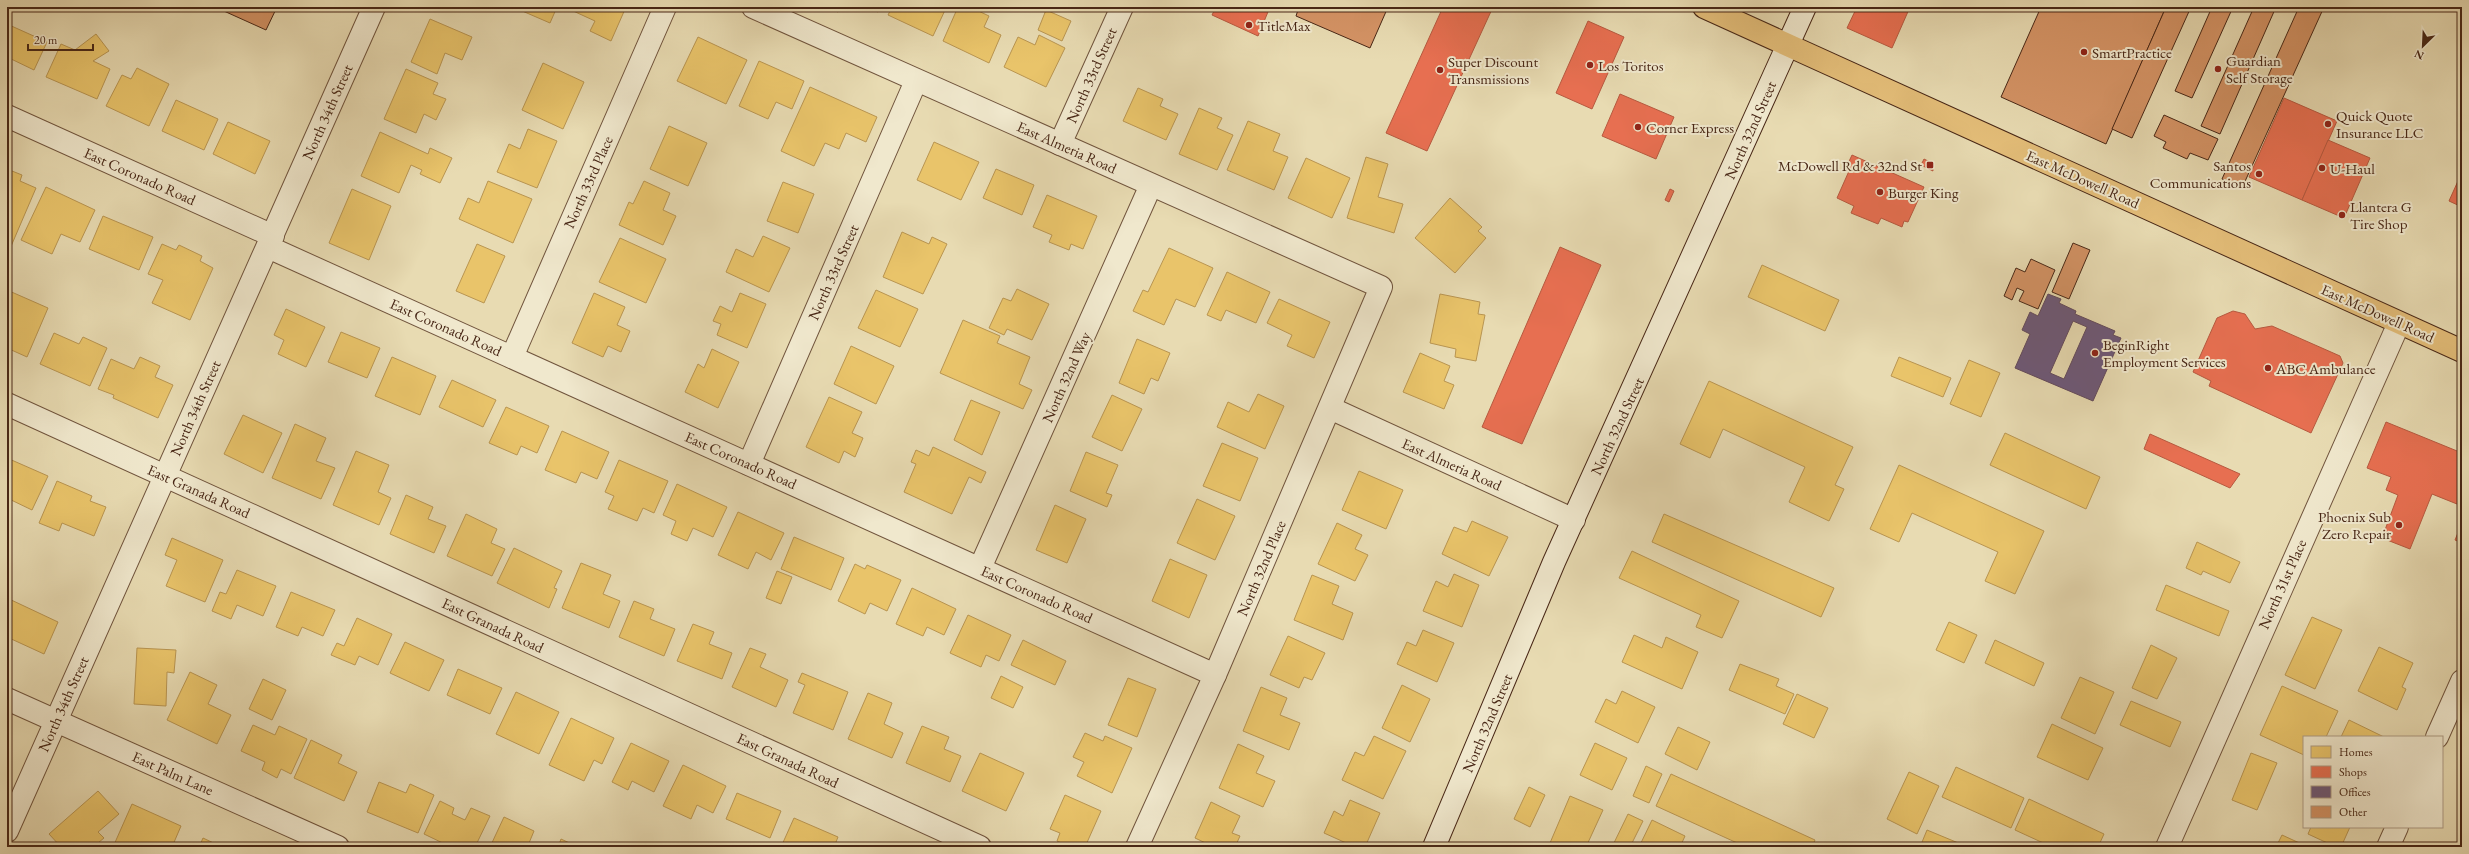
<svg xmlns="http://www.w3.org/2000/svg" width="2469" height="854" viewBox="0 0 2469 854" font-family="'EB Garamond',serif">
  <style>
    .homes { fill: #e9c46a; stroke: #b99551 }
    .shops { fill: #e76f51; stroke: #b7593f }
    .offices { fill: #6d597a; stroke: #624a5c; fill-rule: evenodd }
    .building { fill: #d49365; stroke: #482716 }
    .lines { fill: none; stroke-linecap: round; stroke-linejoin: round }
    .street-casing { stroke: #70543d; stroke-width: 24 }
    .secondary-casing { stroke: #482716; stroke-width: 24 }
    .primary-casing { stroke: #482716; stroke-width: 24 }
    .street { stroke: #f0e8cd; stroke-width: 22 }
    .secondary { stroke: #f0e8cd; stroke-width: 22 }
    .primary { stroke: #e4be79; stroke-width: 22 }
    .poi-dot { fill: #8f2418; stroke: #f0e8cd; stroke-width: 1.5 }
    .labels { text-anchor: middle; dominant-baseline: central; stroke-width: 4; stroke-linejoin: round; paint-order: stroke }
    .poi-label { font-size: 15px; fill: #482716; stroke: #f0e8cd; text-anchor: start }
    .street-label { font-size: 15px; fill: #482716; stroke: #f0e8cd }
  </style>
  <rect width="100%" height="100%" fill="#e8dbb2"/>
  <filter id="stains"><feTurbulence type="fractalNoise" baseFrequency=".005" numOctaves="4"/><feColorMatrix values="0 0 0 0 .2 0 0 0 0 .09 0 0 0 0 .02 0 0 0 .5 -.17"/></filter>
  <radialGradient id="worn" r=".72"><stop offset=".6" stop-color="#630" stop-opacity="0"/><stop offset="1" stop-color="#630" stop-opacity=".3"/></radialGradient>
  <!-- homes -->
  <g class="homes">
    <polygon points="513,7 557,7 550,23"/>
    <polygon points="572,7 626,7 611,41 590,31 595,21 571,10"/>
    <polygon points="826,7 840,7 838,12"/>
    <polygon points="867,7 880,7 878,12"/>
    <polygon points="892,7 943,7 946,8 933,36 888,15"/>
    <polygon points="958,7 970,7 989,16 984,27 1001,35 989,63 943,41"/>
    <polygon points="1046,10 1071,21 1062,41 1038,30"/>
    <polygon points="430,19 472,37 462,60 445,53 437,74 411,62"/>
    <polygon points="7,24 47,42 34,70 7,57"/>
    <polygon points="96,34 109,51 93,61 110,69 97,99 46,77 61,44 75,50"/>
    <polygon points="1039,35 1065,48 1046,87 1004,67 1018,37 1035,45"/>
    <polygon points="698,37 747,60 726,104 677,81"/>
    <polygon points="759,61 804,81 792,109 776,102 768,119 739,106"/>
    <polygon points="543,63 584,82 563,129 522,110"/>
    <polygon points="137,68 169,84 149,126 106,106 122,75 131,79"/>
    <polygon points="406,69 438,83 433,94 446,99 436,120 424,114 416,133 384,119"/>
    <polygon points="810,87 877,117 866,142 846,133 839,149 825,143 814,166 781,151"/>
    <polygon points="1138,88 1163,99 1160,106 1178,114 1166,140 1123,121"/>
    <polygon points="176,100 218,119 204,150 162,131"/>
    <polygon points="1199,108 1222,118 1217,128 1233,135 1217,170 1179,154"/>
    <polygon points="1248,121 1280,134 1273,151 1288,157 1274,190 1227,170"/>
    <polygon points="228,122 270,141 255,174 213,154"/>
    <polygon points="669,126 707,143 688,186 650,169"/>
    <polygon points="528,129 557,141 537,188 497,172 509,144 520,149"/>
    <polygon points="380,132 428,154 430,148 452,158 440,183 420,174 422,170 411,165 399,193 361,176"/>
    <polygon points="934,142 979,162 961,200 917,180"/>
    <polygon points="1366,157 1388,164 1378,197 1403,204 1394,233 1347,218"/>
    <polygon points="1306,158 1350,178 1332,218 1288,198"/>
    <polygon points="7,169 22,175 20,181 36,188 9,251 7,250"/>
    <polygon points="996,169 1034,185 1022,215 983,198"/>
    <polygon points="488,181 532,199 513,243 459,219 468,198 479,203"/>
    <polygon points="644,181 670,193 663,210 676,216 663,245 619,225 629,202 633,204"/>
    <polygon points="783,182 814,194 798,233 767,221"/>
    <polygon points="46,187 95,210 80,242 61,234 52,254 21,240"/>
    <polygon points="352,189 391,206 369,260 329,243"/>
    <polygon points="1047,195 1097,216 1083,249 1071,244 1069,250 1049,242 1052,235 1033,227"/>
    <polygon points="1450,198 1482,227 1478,231 1486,238 1455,273 1415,238"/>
    <polygon points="103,216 153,237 139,270 89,249"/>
    <polygon points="902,232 929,244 932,237 947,244 923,294 883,277"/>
    <polygon points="763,236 790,248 769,292 726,272 736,249 753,257"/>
    <polygon points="620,238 666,259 646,303 599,282"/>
    <polygon points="162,244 176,250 179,245 202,256 200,261 213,268 190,320 152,303 163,280 148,274"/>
    <polygon points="477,244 505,256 484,303 456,291"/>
    <polygon points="1169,248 1213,268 1195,307 1176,299 1164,325 1133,311 1143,290 1148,292"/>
    <polygon points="1762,265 1839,300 1825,331 1748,297"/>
    <polygon points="1227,272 1270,292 1256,323 1226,310 1221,321 1207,315"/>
    <polygon points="1017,289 1049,304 1032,340 1007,329 1004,335 989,328 1003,298 1011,301"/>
    <polygon points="7,290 48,308 27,357 7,348"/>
    <polygon points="876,290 918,309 900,347 858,328"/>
    <polygon points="594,293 625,307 617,325 630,331 621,352 608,346 603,357 572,343"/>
    <polygon points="740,293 766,304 747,348 717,335 721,324 713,321 720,306 732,312"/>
    <polygon points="1440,294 1480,302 1478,314 1485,315 1476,361 1455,357 1456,349 1430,343"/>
    <polygon points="1279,299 1330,322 1314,358 1287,346 1292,335 1267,323"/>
    <polygon points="286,309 325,327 306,367 278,354 284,340 274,335"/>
    <polygon points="963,320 1000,336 997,343 1030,357 1019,384 1032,390 1023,409 940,373"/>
    <polygon points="341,332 380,348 367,378 328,362"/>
    <polygon points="54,333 79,344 83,337 107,348 90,386 40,364"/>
    <polygon points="1137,339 1170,353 1158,381 1151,378 1144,394 1119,383"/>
    <polygon points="851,346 894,366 876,404 834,384"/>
    <polygon points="712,349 739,362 718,408 685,392 698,364 704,368"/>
    <polygon points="1420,353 1450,366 1444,381 1454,385 1444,409 1403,392"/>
    <polygon points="140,357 160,366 155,377 173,385 158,418 113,398 114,395 98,389 111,359 134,369"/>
    <polygon points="392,357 436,376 420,415 375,396"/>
    <polygon points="1899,357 1951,378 1943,397 1891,376"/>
    <polygon points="1969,360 2000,373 1981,417 1950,404"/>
    <polygon points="452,380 496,400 483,427 439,407"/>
    <polygon points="1709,381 1853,447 1835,485 1844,489 1829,521 1789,502 1805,467 1723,429 1710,458 1680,444"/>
    <polygon points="1258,394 1284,406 1265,449 1217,427 1228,402 1249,412"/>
    <polygon points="1112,395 1142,409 1122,451 1092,437"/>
    <polygon points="829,397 862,412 852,433 863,438 855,457 844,451 839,463 806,447"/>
    <polygon points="971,400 1000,412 982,455 954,440"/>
    <polygon points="506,407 549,426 537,453 521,446 517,455 489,443"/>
    <polygon points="243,415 282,433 263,473 224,454"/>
    <polygon points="295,424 326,438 316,461 335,468 321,499 272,478"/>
    <polygon points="562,431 609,452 597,479 581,472 576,483 545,470"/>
    <polygon points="2005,433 2100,477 2086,509 1990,465"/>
    <polygon points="1222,443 1258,458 1240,501 1203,486"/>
    <polygon points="933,447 986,472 981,483 969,477 952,514 904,492 916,464 911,462 916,450 929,456"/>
    <polygon points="356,451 389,465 378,492 391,498 379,525 333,505"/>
    <polygon points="1086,452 1118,465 1106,493 1112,495 1107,507 1070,491"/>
    <polygon points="7,458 48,476 32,510 7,498"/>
    <polygon points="619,460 668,481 654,513 643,508 637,521 608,509 614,496 605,492"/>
    <polygon points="1899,465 2044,531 2015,594 1985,581 1998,552 1912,513 1899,542 1870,529"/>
    <polygon points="1359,471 1403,490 1386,529 1342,510"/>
    <polygon points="57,481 92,496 90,501 106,507 94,536 62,523 59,531 39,523"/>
    <polygon points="677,484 727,507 713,537 693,528 687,541 671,534 676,521 663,515"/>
    <polygon points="406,495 433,507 428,519 446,526 434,553 390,534"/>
    <polygon points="1197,499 1235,516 1215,560 1177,543"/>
    <polygon points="1055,505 1086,519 1067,563 1036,550"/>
    <polygon points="738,512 784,533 771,560 756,552 748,569 718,555"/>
    <polygon points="466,514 497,529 491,543 505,549 492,576 447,556"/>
    <polygon points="1664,514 1834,588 1821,617 1652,542"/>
    <polygon points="1472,521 1508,537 1489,576 1442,554 1454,527 1467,532"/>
    <polygon points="1337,523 1362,535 1355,549 1368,555 1355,581 1318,564"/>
    <polygon points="794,537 844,558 831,590 781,569"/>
    <polygon points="172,538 223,560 205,602 166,586 177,560 165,555"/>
    <polygon points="2197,542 2240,562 2230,583 2203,571 2201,575 2186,568"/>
    <polygon points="514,548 562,571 554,588 557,589 549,608 497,583"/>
    <polygon points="1632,551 1739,601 1722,638 1696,627 1701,615 1619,578"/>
    <polygon points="1170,559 1207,575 1189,618 1152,601"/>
    <polygon points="581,563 611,575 603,594 620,601 609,628 562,608"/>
    <polygon points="855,564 865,569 867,565 901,580 887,611 870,603 865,614 838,601"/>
    <polygon points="237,570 276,586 263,616 237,605 231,619 212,611 220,592 226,594"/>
    <polygon points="777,571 792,577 781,604 766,598"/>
    <polygon points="1454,574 1479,585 1462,627 1423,611 1436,581 1448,587"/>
    <polygon points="1312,575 1339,586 1332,604 1353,613 1343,640 1294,620"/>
    <polygon points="2166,585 2229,611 2219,636 2156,610"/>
    <polygon points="912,588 956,609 944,635 927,627 923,636 896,624"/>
    <polygon points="291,592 335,610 323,636 302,627 298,636 276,627"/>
    <polygon points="7,598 58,622 44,654 7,637"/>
    <polygon points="634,601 654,609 650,619 675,629 664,656 619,637"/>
    <polygon points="968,615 1011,635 999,661 986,655 981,667 950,653"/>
    <polygon points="2312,617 2342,630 2315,689 2285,675"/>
    <polygon points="357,618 392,634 378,665 359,656 355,665 331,655 337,643 344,646"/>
    <polygon points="1949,622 1977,635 1964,663 1936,650"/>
    <polygon points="693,624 714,632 709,644 732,653 722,679 677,661"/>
    <polygon points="1423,630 1454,643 1437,682 1397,664 1407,642 1416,646"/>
    <polygon points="1634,635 1662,648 1666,637 1698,652 1682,689 1622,662"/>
    <polygon points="1288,636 1325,653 1312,680 1304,677 1299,688 1270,675"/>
    <polygon points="1023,640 1066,661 1055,685 1011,665"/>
    <polygon points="1995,640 2044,663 2034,686 1985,663"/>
    <polygon points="405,642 444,660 429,691 390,673"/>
    <polygon points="2151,645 2177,658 2157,699 2132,688"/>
    <polygon points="2379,647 2413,663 2402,687 2406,689 2397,710 2358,691"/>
    <polygon points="137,648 176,650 174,673 167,672 166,706 134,704"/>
    <polygon points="750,648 766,654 760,667 788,680 776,707 732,687"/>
    <polygon points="1740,664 1779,679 1776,686 1794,694 1785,714 1729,690"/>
    <polygon points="458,669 502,688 490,714 447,695"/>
    <polygon points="190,672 217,685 208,704 231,715 217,744 167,720"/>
    <polygon points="802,673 848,692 833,730 793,713 805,685 798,682"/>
    <polygon points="1001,676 1023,687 1013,708 991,698"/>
    <polygon points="2080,677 2114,692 2095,734 2061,718"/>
    <polygon points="1128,678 1156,689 1137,737 1108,725"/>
    <polygon points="263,679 286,690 272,720 249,709"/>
    <polygon points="1402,685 1430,699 1410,742 1382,728"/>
    <polygon points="2282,686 2338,711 2326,737 2304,737 2304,755 2260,735"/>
    <polygon points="1261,687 1287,698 1280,715 1300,723 1289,750 1243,731"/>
    <polygon points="1622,691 1655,707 1638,743 1595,722 1606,699 1616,704"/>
    <polygon points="516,692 559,712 539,754 496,734"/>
    <polygon points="868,693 892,703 884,724 903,733 892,758 848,739"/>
    <polygon points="1797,694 1828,708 1814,738 1783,724"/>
    <polygon points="2131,701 2181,722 2170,747 2120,725"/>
    <polygon points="571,718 614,738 602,764 594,760 584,781 549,765"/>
    <polygon points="2349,720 2384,737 2341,737"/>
    <polygon points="2052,724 2103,748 2088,780 2037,757"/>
    <polygon points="253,725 275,735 279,726 307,739 291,774 281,769 277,778 262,770 265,762 241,751"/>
    <polygon points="922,726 949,737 944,749 961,756 950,782 906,763"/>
    <polygon points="1678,727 1710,742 1697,770 1665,754"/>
    <polygon points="1085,733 1103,741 1105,736 1132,748 1112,793 1077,776 1084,762 1073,757"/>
    <polygon points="1374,736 1406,751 1383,799 1342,780 1355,752 1364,756"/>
    <polygon points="311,740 342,755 338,763 357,772 344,801 294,778"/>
    <polygon points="631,743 669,761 654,792 632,781 628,790 612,782"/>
    <polygon points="1595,743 1627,758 1612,790 1580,775"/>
    <polygon points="1238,744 1264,756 1256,773 1275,781 1263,807 1219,788"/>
    <polygon points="980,753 1024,773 1006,811 962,791"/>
    <polygon points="2251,753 2277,763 2257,810 2232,800"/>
    <polygon points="683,765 726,786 713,813 697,805 691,819 663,806"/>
    <polygon points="1646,766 1662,774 1649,803 1633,796"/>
    <polygon points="1956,767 2024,798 2011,828 1942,797"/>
    <polygon points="1909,772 1939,786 1917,834 1887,819"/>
    <polygon points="1671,774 1815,840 1812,847 1746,847 1656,806"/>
    <polygon points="379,782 406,793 410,784 434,795 418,833 367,812"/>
    <polygon points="1529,787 1545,795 1530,827 1514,819"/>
    <polygon points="98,791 119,814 98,832 104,838 93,847 61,847 49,834"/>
    <polygon points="737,793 781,811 770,838 726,819"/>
    <polygon points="1065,795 1101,811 1085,847 1070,847 1057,841 1060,833 1050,829"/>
    <polygon points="1570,796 1603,810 1586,847 1560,847 1550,843"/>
    <polygon points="2029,799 2104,834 2098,847 2052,847 2015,830"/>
    <polygon points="1350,800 1380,813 1365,847 1355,847 1324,833 1334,811 1343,816"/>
    <polygon points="440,801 454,808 452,814 465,820 471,808 490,816 475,847 451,847 424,834"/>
    <polygon points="1211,802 1240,816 1232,833 1240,836 1235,847 1214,847 1195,838"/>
    <polygon points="132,804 181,826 172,847 113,847"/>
    <polygon points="1628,814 1643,821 1630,847 1612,847"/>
    <polygon points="504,817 534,831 529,843 539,847 490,847"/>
    <polygon points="794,818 838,837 834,847 781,847"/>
    <polygon points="1652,820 1685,836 1680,847 1639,847"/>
    <polygon points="2311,827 2350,827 2341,847 2336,847 2308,834"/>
    <polygon points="1927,830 1968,847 1920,847"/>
    <polygon points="2282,835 2306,846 2306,847 2276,847"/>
    <polygon points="203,838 222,847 199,847"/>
    <polygon points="561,839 578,847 558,847"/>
  </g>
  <!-- shops -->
  <g class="shops">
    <polygon points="1216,7 1270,7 1258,36 1212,15"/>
    <polygon points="1443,7 1493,7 1427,151 1386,133"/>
    <polygon points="1857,7 1910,7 1892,48 1847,28"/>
    <polygon points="1588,21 1624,37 1592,109 1556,93"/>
    <polygon points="1620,94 1674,117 1656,159 1602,136"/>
    <polygon points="2284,98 2337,121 2302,200 2249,177"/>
    <polygon points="2328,140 2370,158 2344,218 2302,200"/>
    <polygon points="1852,155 1924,187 1908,222 1904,221 1902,227 1881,218 1878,224 1851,213 1854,206 1837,198 1849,171 1845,170"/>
    <polygon points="1924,159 1932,163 1933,171 1921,165"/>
    <polygon points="2458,181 2462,183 2462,207 2449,201"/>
    <polygon points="1670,189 1674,191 1669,202 1665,200"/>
    <polygon points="1560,247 1601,265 1522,444 1482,427"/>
    <polygon points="2233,311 2245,314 2255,329 2272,326 2340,356 2343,363 2311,433 2209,386 2211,381 2193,372 2217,318"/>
    <polygon points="2386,422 2462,453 2462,491 2457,504 2432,494 2410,549 2382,538 2398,495 2386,490 2391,477 2367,468"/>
    <polygon points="2150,434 2240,474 2230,488 2144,449"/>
    <polygon points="2462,523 2462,543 2455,540"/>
  </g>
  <!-- offices -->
  <path class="offices" d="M2048 294 2061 299 2059 303 2076 311 2075 314 2115 331 2113 335 2121 338 2093 401 2015 368 2030 334 2022 330 2030 312 2038 316ZM2073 321 2087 327 2064 379 2050 373Z"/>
  <!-- building -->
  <g class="building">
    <polygon points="215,7 277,7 266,30"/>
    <polygon points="1299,7 1388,7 1370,48 1296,16"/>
    <polygon points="2041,7 2166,7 2106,144 2001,97"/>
    <polygon points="2166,7 2191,7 2132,138 2112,129"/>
    <polygon points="2212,7 2233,7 2192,98 2175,91"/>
    <polygon points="2254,7 2276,7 2220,134 2201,126"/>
    <polygon points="2299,7 2324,7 2242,188 2222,179"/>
    <polygon points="2164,115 2218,139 2208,160 2190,153 2187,159 2163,148 2166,142 2154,136"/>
    <polygon points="2073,243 2090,250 2069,299 2052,292"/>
    <polygon points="2031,259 2055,270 2038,309 2019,301 2024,291 2017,288 2012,300 2004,296 2016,268 2025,272"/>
  </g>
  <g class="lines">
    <!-- street casing -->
    <g class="street-casing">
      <g id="street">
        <polyline points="753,7 1381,287 1215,675 1137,847"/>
        <polyline points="7,116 273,236"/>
        <polyline points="1060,144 1122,7"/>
        <polyline points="268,247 1215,675"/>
        <polyline points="512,357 665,7"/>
        <polyline points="7,404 980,847"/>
        <polyline points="1330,408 1574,520"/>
        <polyline points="749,464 916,81"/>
        <polyline points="980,568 1151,185"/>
        <polyline points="7,699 338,847"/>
        <polyline points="2437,737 2462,681"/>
        <polyline points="7,831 374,7"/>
        <polyline points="2167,847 2399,323"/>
        <polyline points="2388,847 2397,827"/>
      </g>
    </g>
    <!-- secondary casing -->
    <g class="secondary-casing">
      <polyline id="secondary" points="1434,847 1554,562 1805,7"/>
    </g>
    <!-- primary casing -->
    <g class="primary-casing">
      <polyline id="primary" points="1704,7 2462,351"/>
    </g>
    <!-- street -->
    <use href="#street" class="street"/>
    <!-- secondary -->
    <use href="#secondary" class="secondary"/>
    <!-- primary -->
    <use href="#primary" class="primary"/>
  </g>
  <!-- markers -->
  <g class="poi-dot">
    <circle cx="1249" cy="25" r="4"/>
    <circle cx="2084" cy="52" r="4"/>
    <circle cx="1590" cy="65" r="4"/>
    <circle cx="2218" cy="69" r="4"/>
    <circle cx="1440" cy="70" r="4"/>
    <circle cx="2328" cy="124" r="4"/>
    <circle cx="1638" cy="127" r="4"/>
    <rect x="1926" y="161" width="8" height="8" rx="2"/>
    <circle cx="2322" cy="168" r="4"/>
    <circle cx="2259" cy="174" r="4"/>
    <circle cx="1880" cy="192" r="4"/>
    <circle cx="2342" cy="215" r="4"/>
    <circle cx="2095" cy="353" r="4"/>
    <circle cx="2268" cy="368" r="4"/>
    <circle cx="2399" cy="525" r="4"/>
  </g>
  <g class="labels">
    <!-- poi labels -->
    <g class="poi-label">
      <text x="1257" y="25">TitleMax</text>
      <text x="2092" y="52">SmartPractice</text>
      <text x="2226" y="60">Guardian<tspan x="2226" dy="17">Self Storage</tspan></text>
      <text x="1448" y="61">Super Discount<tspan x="1448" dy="17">Transmissions</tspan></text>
      <text x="1598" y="65">Los Toritos</text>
      <text x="2336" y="115">Quick Quote<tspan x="2336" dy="17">Insurance LLC</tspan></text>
      <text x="1646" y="127">Corner Express</text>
      <text x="1922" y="165" text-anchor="end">McDowell Rd &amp; 32nd St</text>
      <text x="2251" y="165" text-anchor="end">Santos<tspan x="2251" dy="17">Communications</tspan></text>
      <text x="2330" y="168">U-Haul</text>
      <text x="1888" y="192">Burger King</text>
      <text x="2350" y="206">Llantera G<tspan x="2350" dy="17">Tire Shop</tspan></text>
      <text x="2103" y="344">BeginRight<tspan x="2103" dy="17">Employment Services</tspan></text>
      <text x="2276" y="368">ABC Ambulance</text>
      <text x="2391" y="516" text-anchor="end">Phoenix Sub<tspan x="2391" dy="17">Zero Repair</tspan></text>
    </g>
    <!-- street labels -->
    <g class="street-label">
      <text transform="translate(1091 75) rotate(-66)">North 33rd Street</text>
      <text transform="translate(327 112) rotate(-66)">North 34th Street</text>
      <text transform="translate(1750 130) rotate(-66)">North 32nd Street</text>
      <text transform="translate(1067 147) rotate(24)">East Almeria Road</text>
      <text transform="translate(140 176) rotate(24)">East Coronado Road</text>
      <text transform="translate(2083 179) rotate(24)">East McDowell Road</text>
      <text transform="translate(588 182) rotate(-66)">North 33rd Place</text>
      <text transform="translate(833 272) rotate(-66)">North 33rd Street</text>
      <text transform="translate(2378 313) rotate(24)">East McDowell Road</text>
      <text transform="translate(446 327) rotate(24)">East Coronado Road</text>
      <text transform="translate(1066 377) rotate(-66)">North 32nd Way</text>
      <text transform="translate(195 408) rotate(-66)">North 34th Street</text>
      <text transform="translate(1617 426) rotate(-65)">North 32nd Street</text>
      <text transform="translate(741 460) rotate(24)">East Coronado Road</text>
      <text transform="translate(1452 464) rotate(24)">East Almeria Road</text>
      <text transform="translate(199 491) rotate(24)">East Granada Road</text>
      <text transform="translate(1261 568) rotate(-67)">North 32nd Place</text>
      <text transform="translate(2282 584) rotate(-66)">North 31st Place</text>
      <text transform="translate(1037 594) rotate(24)">East Coronado Road</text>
      <text transform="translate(493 625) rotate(25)">East Granada Road</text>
      <text transform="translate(63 704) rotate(-66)">North 34th Street</text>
      <text transform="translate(1487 723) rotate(-67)">North 32nd Street</text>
      <text transform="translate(788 760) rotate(25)">East Granada Road</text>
      <text transform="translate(173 773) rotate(24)">East Palm Lane</text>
    </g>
  </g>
  <!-- margin -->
  <rect width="2469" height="854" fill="none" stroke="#e8dbb2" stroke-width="24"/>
  <rect x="8" y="8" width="2453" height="838" fill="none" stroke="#482716" stroke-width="2"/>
  <rect x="12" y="12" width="2445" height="830" fill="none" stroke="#482716"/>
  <!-- legend -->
  <rect x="2303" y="736" width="140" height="92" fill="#f0e8cd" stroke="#ad9b84"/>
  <rect x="2311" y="746" width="20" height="12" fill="#e9c46a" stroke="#ad9b84"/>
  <text x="2339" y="756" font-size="12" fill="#482716">Homes</text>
  <rect x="2311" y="766" width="20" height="12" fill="#e76f51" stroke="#ad9b84"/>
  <text x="2339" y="776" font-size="12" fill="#482716">Shops</text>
  <rect x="2311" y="786" width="20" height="12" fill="#6d597a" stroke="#ad9b84"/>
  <text x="2339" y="796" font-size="12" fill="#482716">Offices</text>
  <rect x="2311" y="806" width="20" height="12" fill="#d49365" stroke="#ad9b84"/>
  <text x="2339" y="816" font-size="12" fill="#482716">Other</text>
  <!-- north arrow -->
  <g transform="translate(2423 46) rotate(204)" stroke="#f0e8cd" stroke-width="3" paint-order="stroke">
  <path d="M0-3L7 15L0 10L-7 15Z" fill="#482716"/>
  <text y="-6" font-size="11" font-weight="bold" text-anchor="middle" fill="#482716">N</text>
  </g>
  <!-- scale -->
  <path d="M28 44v6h65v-6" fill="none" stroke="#482716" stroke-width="2"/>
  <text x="34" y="44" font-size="12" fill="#482716" stroke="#f0e8cd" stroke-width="3" paint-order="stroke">20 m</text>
  <rect width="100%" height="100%" filter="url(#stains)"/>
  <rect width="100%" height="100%" fill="url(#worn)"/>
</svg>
